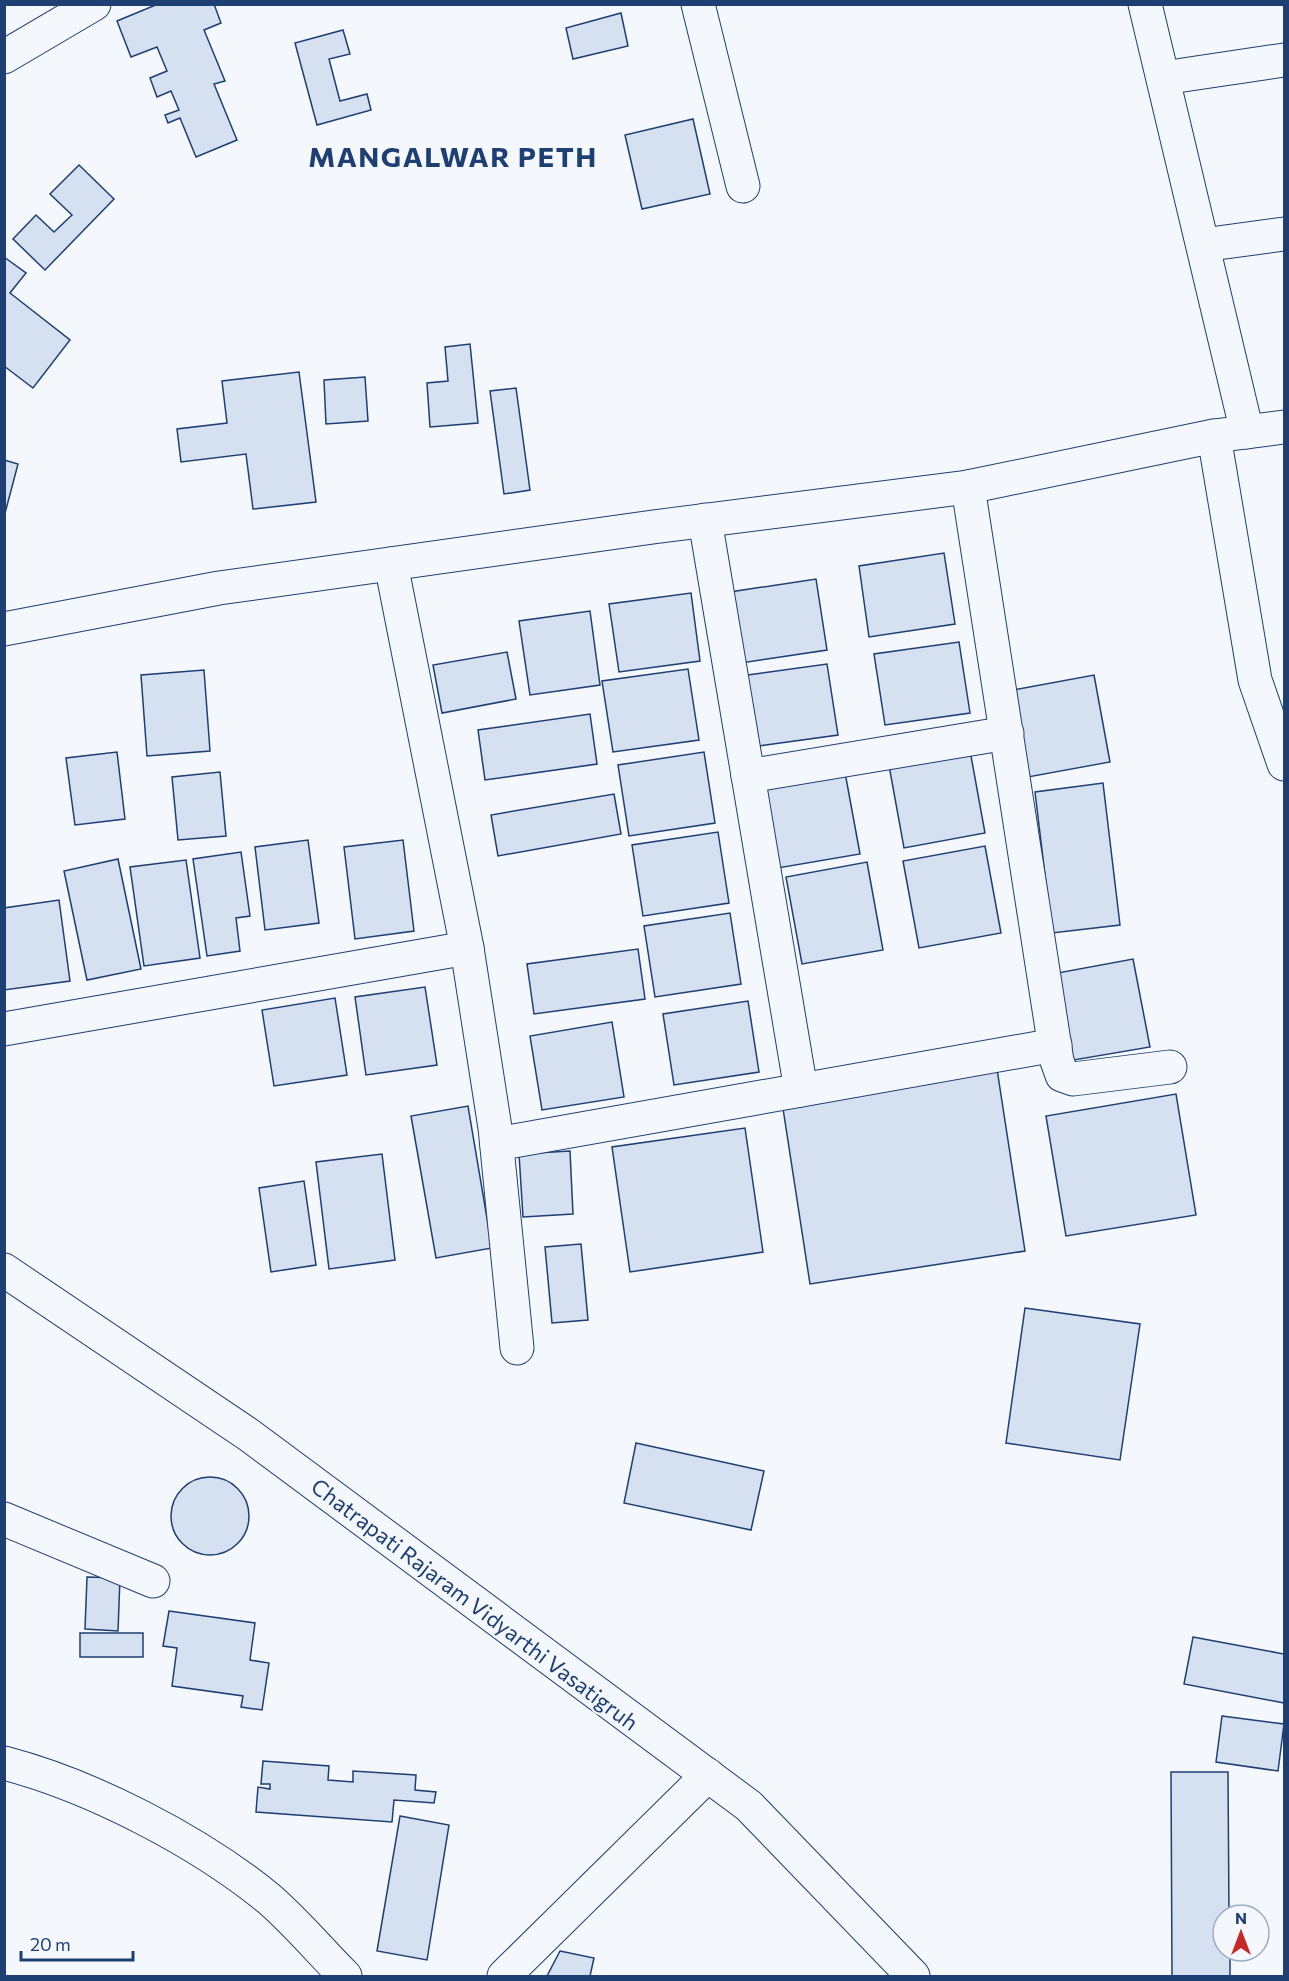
<svg xmlns="http://www.w3.org/2000/svg" width="1289" height="1981" viewBox="0 0 1289 1981" font-family="Commissioner,sans-serif">
  <style>
    .building { fill: #d5e0f0; stroke: #1d3f73; stroke-width: 1.5 }
    .lines { fill: none; stroke-linecap: round; stroke-linejoin: round }
    .minor-casing { stroke: #1d3f73; stroke-width: 35 }
    .minor { stroke: #f4f7fb; stroke-width: 33 }
    .labels { text-anchor: middle; dominant-baseline: central; stroke-width: 4.5; stroke-linejoin: round; paint-order: stroke }
    .street-label { font-size: 22px; fill: #1d3f73; stroke: #f4f7fb }
    .district-label { font-size: 28px; font-weight: bold; letter-spacing: 1.5px; fill: #1d3f73; stroke: #f4f7fb }
  </style>
  <rect width="100%" height="100%" fill="#f4f7fb"/>
  <!-- building -->
  <g class="building">
    <polygon points="158,4 214,4 221,23 204,30 225,81 214,84 237,140 196,157 180,118 168,123 165,115 179,110 171,91 157,97 150,78 167,71 157,47 131,57 117,21"/>
    <polygon points="621,13 628,46 573,59 566,28"/>
    <polygon points="343,30 350,54 329,59 340,101 367,94 371,110 317,125 295,43"/>
    <polygon points="693,119 710,194 642,209 625,135"/>
    <polygon points="79,165 114,199 45,270 13,239 36,215 54,232 72,215 50,194"/>
    <polygon points="4,257 26,273 10,293 70,340 33,388 4,366"/>
    <polygon points="470,344 478,423 430,427 427,383 448,381 445,347"/>
    <polygon points="299,372 316,502 253,509 246,454 181,462 177,429 227,423 222,381"/>
    <polygon points="365,377 368,421 326,424 324,380"/>
    <polygon points="516,388 530,490 504,494 490,391"/>
    <polygon points="4,460 18,464 4,517"/>
    <polygon points="944,553 955,624 869,637 859,566"/>
    <polygon points="816,579 827,650 741,663 730,592"/>
    <polygon points="691,593 700,661 619,672 609,604"/>
    <polygon points="590,611 600,685 530,695 519,621"/>
    <polygon points="959,642 970,713 885,725 874,654"/>
    <polygon points="507,652 516,699 442,713 433,665"/>
    <polygon points="827,664 838,735 752,747 741,676"/>
    <polygon points="688,669 699,740 613,752 602,681"/>
    <polygon points="204,670 210,751 147,756 141,675"/>
    <polygon points="1094,675 1110,762 1028,777 1013,690"/>
    <polygon points="590,714 597,764 485,780 478,730"/>
    <polygon points="969,745 985,833 904,848 888,760"/>
    <polygon points="117,752 125,819 75,825 66,758"/>
    <polygon points="704,752 715,823 629,836 618,765"/>
    <polygon points="844,767 860,854 778,868 763,781"/>
    <polygon points="220,772 226,836 178,840 172,777"/>
    <polygon points="1103,783 1120,925 1052,933 1035,792"/>
    <polygon points="614,794 621,834 498,856 491,815"/>
    <polygon points="718,832 729,903 643,916 632,845"/>
    <polygon points="308,840 319,923 265,930 255,847"/>
    <polygon points="403,840 414,931 355,939 344,847"/>
    <polygon points="985,846 1001,933 919,948 903,861"/>
    <polygon points="241,852 250,916 236,918 240,951 207,956 193,859"/>
    <polygon points="118,859 141,969 87,980 64,871"/>
    <polygon points="186,860 200,958 144,966 130,867"/>
    <polygon points="867,862 883,950 802,964 786,877"/>
    <polygon points="59,900 70,981 4,990 4,908"/>
    <polygon points="730,913 741,984 655,997 644,926"/>
    <polygon points="638,949 645,999 534,1014 527,964"/>
    <polygon points="1133,959 1150,1047 1068,1061 1052,974"/>
    <polygon points="425,987 437,1065 366,1075 355,997"/>
    <polygon points="335,998 347,1075 274,1086 262,1010"/>
    <polygon points="748,1001 759,1072 674,1085 663,1014"/>
    <polygon points="612,1022 624,1097 542,1110 530,1036"/>
    <polygon points="997,1069 1025,1251 810,1284 782,1102"/>
    <polygon points="1176,1094 1196,1215 1066,1236 1046,1116"/>
    <polygon points="468,1106 492,1248 436,1258 411,1116"/>
    <polygon points="745,1128 763,1252 630,1272 612,1147"/>
    <polygon points="570,1151 573,1214 523,1217 519,1154"/>
    <polygon points="382,1154 395,1260 329,1269 316,1162"/>
    <polygon points="304,1181 316,1265 271,1272 259,1188"/>
    <polygon points="581,1244 588,1320 552,1323 545,1247"/>
    <polygon points="1025,1308 1140,1324 1120,1460 1006,1443"/>
    <polygon points="636,1443 764,1471 751,1530 624,1503"/>
    <circle cx="210" cy="1516" r="39"/>
    <polygon points="87,1577 120,1578 118,1631 85,1629"/>
    <polygon points="169,1611 255,1623 250,1660 269,1663 262,1710 241,1707 243,1696 172,1686 177,1648 163,1646"/>
    <rect x="80" y="1633" width="63" height="24"/>
    <polygon points="1193,1637 1284,1654 1284,1703 1184,1684"/>
    <polygon points="1222,1716 1284,1724 1278,1771 1216,1762"/>
    <polygon points="263,1761 329,1766 328,1780 353,1782 353,1771 416,1775 415,1790 436,1792 434,1803 394,1800 392,1822 256,1812 258,1787 270,1789 270,1784 261,1784"/>
    <polygon points="1171,1772 1228,1772 1229,1915 1223,1915 1223,1951 1230,1951 1230,1976 1172,1976"/>
    <polygon points="400,1816 449,1825 427,1960 377,1951"/>
    <polygon points="560,1951 594,1958 590,1976 547,1976"/>
  </g>
  <g class="lines">
    <!-- minor casing -->
    <g class="minor-casing">
      <g id="minor">
        <polyline points="698,4 743,186"/>
        <polyline points="1145,4 1247,432"/>
        <polyline points="4,57 94,4"/>
        <polyline points="1163,78 1284,60"/>
        <polyline points="1203,245 1284,234"/>
        <polyline points="1214,436 1255,680 1284,764"/>
        <polyline points="968,487 1057,1061 1062,1075 1073,1079 1170,1067"/>
        <polyline points="705,520 801,1090"/>
        <polyline points="391,564 467,948 495,1128 517,1348"/>
        <polyline points="4,629 219,588 653,527 968,487 1214,436 1284,427"/>
        <polyline points="748,776 1007,733"/>
        <polyline points="4,1029 467,948"/>
        <polyline points="497,1144 1055,1045"/>
        <polyline points="4,1270 249,1435 749,1806 913,1976"/>
        <polyline points="4,1519 153,1581"/>
        <path d="M4 1763C92 1786 198 1841 268 1898 295 1921 320 1951 345 1976"/>
        <polyline points="504,1976 708,1775"/>
      </g>
    </g>
    <!-- minor -->
    <use href="#minor" class="minor"/>
  </g>
  <g class="labels">
    <!-- street labels -->
    <g class="street-label">
      <text transform="translate(475 1604) rotate(37)">Chatrapati Rajaram Vidyarthi Vasatigruh</text>
    </g>
    <!-- district labels -->
    <g class="district-label">
      <text x="453" y="156">MANGALWAR PETH</text>
    </g>
  </g>
  <!-- border -->
  <rect width="1289" height="1981" fill="none" stroke="#1d3f73" stroke-width="12"/>
  <!-- north arrow -->
  <g transform="translate(1241 1933)"><circle r="28" fill="#f4f7fb" stroke="#9eadc5" stroke-width="1.5"/>
  <path d="M0-4.5L10 22L0 15L-10 22Z" fill="#c62828"/>
  <text y="-9" font-size="16" font-weight="bold" text-anchor="middle" fill="#1d3f73">N</text>
  </g>
  <!-- scale -->
  <path d="M21 1951v9h112v-9" fill="none" stroke="#1d3f73" stroke-width="3"/>
  <text x="30" y="1951" font-size="18" fill="#1d3f73" stroke="#f4f7fb" stroke-width="4.5" paint-order="stroke">20 m</text>
</svg>
